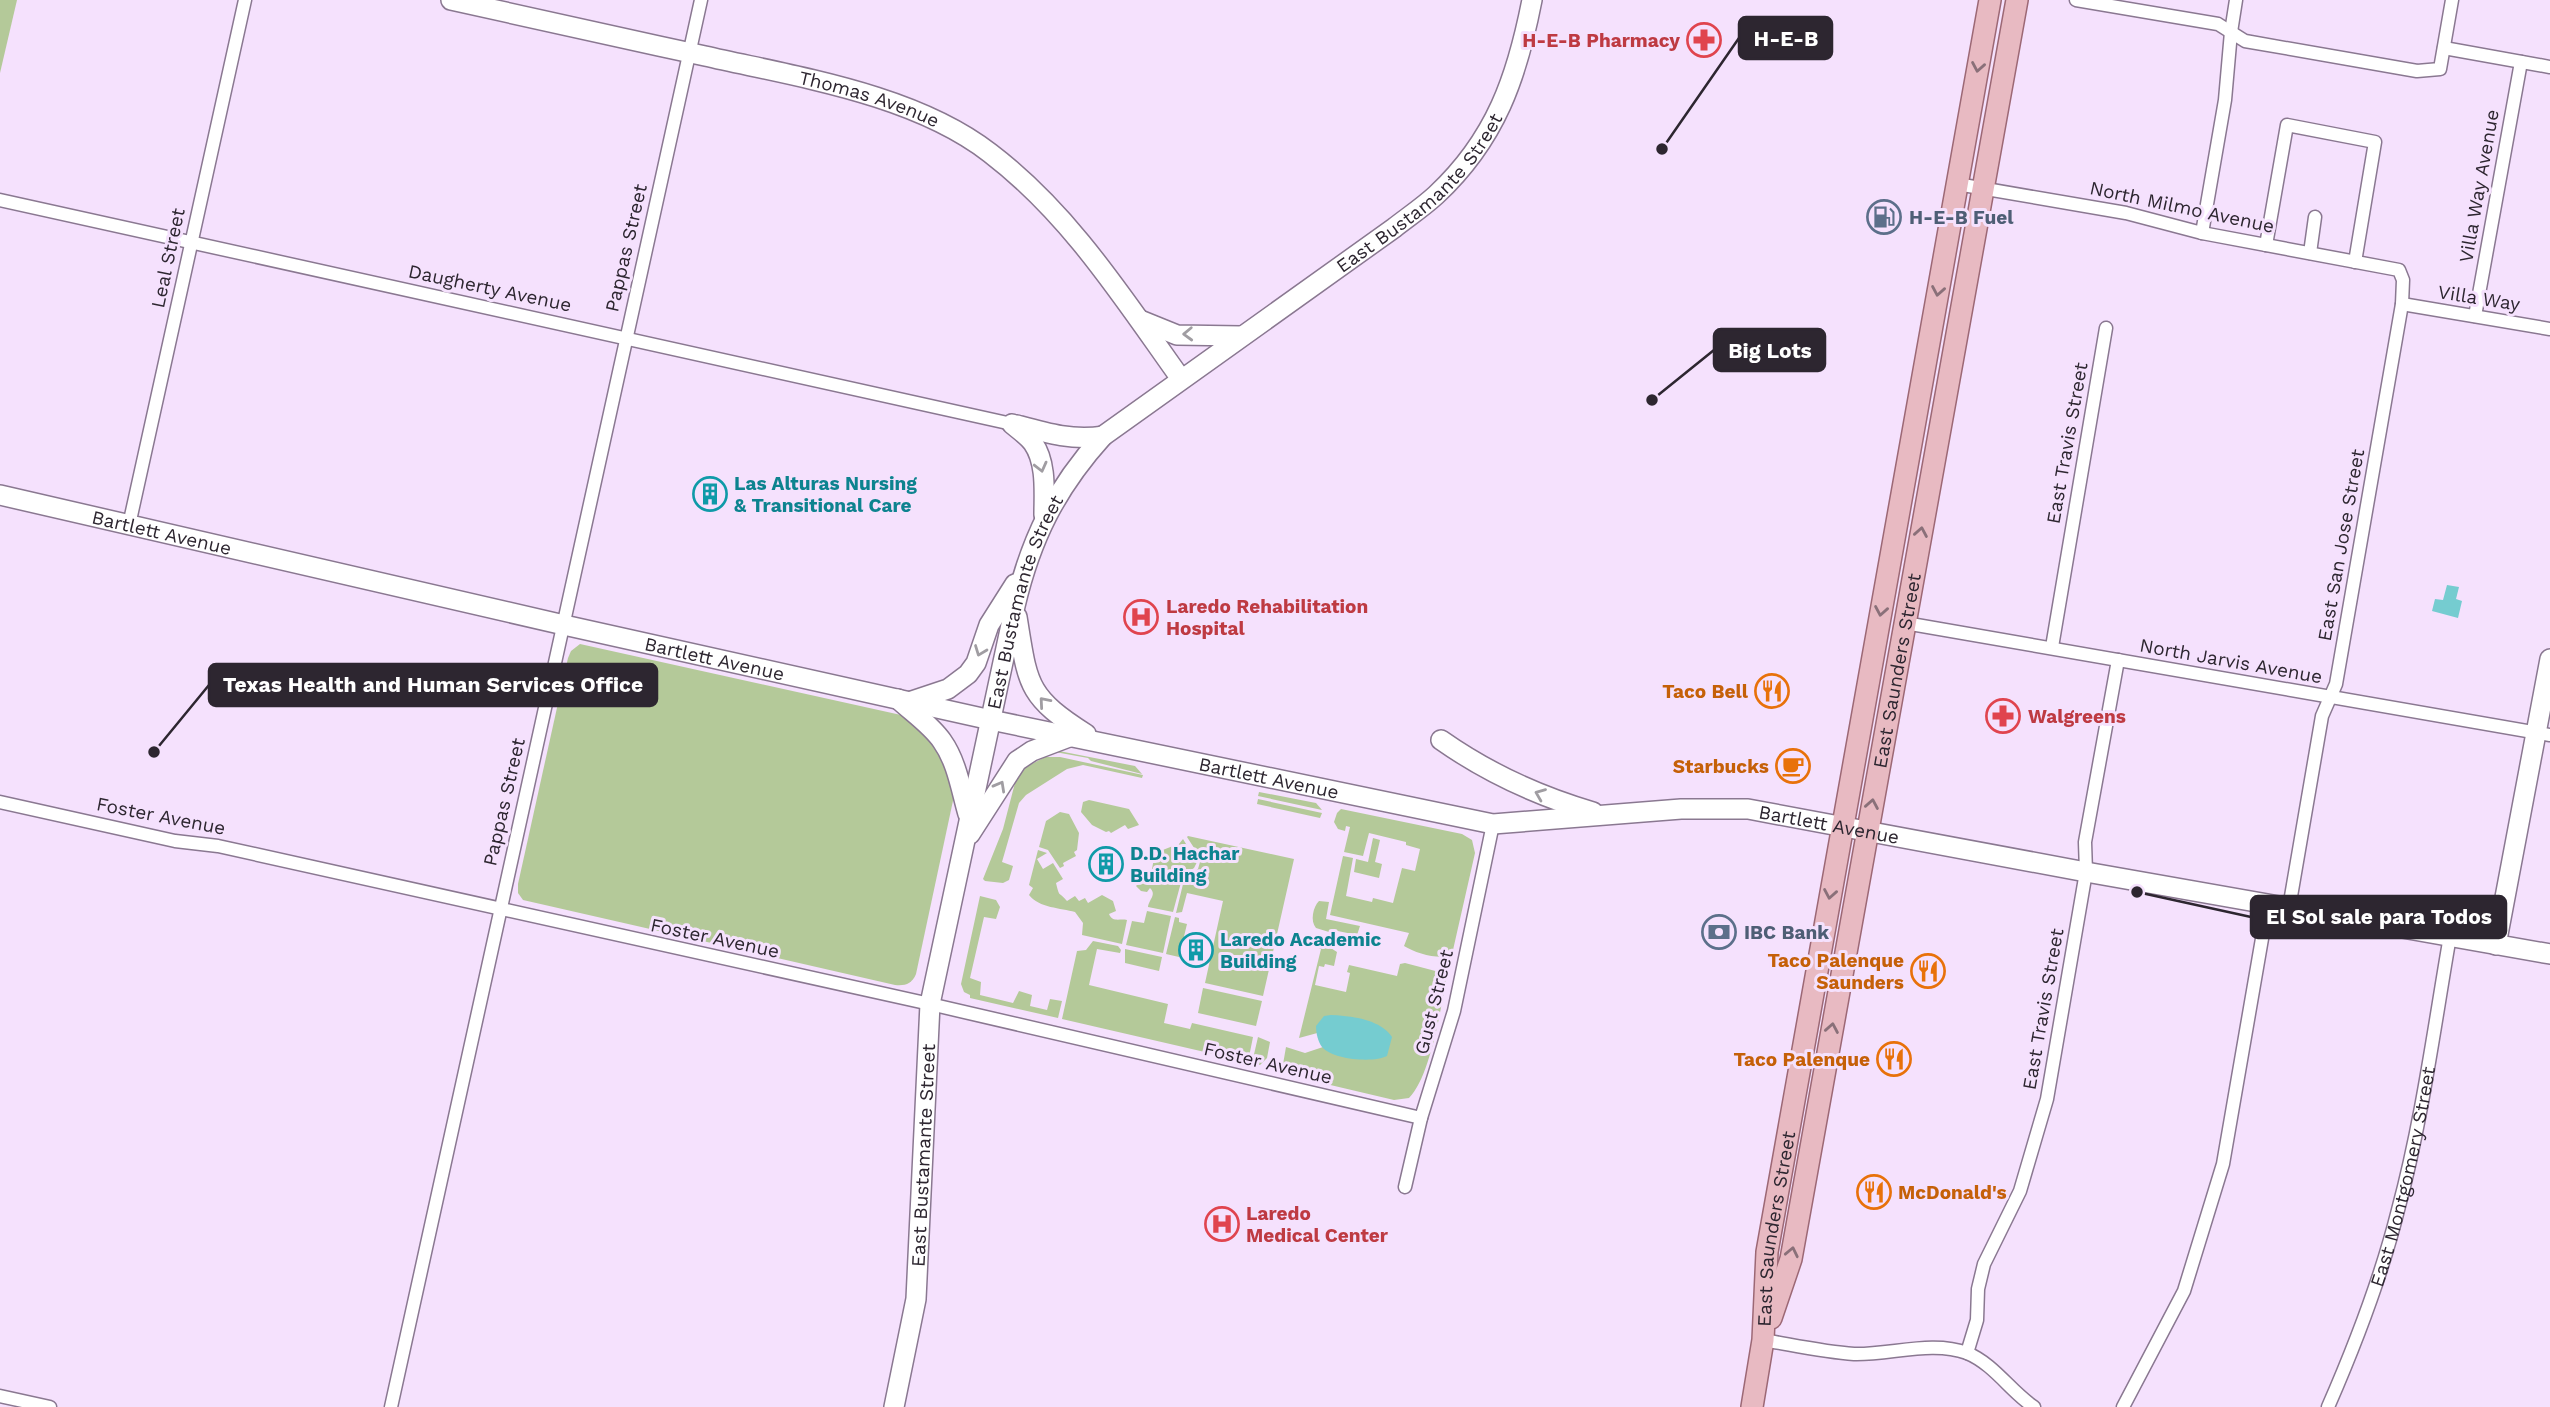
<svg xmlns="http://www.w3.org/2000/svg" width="2550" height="1407" viewBox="0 0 2550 1407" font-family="'Work Sans',sans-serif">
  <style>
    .green { fill: #b4c999 }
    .water { fill: #75ccd0 }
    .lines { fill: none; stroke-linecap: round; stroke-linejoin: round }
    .street-casing { stroke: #8a7891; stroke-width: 15 }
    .secondary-casing { stroke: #8a7891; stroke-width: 22 }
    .primary-casing { stroke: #9c6875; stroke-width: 24 }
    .street { stroke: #fff; stroke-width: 12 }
    .secondary { stroke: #fff; stroke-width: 19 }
    .primary { stroke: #e8bac2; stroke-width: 21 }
    .oneway { stroke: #8a7079 }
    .oneway2 { stroke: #a09da2 }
    .labels { text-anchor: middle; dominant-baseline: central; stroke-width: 6; stroke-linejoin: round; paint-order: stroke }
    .health-label { font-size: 19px; font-weight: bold; fill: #be3a42; stroke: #f5e1fd; text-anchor: start }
    .street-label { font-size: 19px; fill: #2d2630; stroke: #f5e1fd }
    .service-label { font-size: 19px; font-weight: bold; fill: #4e5e75; stroke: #f5e1fd; text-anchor: start }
    .culture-label { font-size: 19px; font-weight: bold; fill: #0d838f; stroke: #f5e1fd; text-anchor: start }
    .food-label { font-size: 19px; font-weight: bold; fill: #c56008; stroke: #f5e1fd; text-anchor: end }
    .leader { fill: none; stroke: #2d2630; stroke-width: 2.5 }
    .callout-dot { fill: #2d2630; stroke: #f5e1fd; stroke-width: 2.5 }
    .callout { fill: #2d2630; stroke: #2d2630; stroke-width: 2.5 }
    .callout-label { font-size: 21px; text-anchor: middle; font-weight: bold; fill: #fff }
  </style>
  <rect width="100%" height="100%" fill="#f5e1fd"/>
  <!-- green -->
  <g class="green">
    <polygon points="0,0 17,0 0,73"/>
    <path d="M580 644 901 715 911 719 940 743 954 796 916 974C912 984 905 986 895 985L523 900 518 893V884L568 658 571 651Z"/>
    <polygon points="1054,750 1135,766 1142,774 1091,761 1088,758 1055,752"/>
    <polygon points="1045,757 1060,757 1143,775 1142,778 1083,765 1067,769 1026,795 1019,803 1002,862 1013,866 1009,880 1003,883 985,881 983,879 1003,829 1016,779 1026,767"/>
    <polygon points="1259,792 1316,803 1322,810 1258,796"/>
    <polygon points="1258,799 1322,813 1320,818 1257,804"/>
    <polygon points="1089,800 1129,809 1139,825 1128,829 1125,825 1111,833 1109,831 1106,832 1092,825 1081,812 1083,802"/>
    <path d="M1341 809 1462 834 1472 840 1475 853 1453 950 1449 956C1436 959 1415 953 1404 946L1409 933 1330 915 1343 856 1353 858 1346 896 1372 902 1373 898 1393 903 1402 868 1415 871 1420 849 1406 845V842L1369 833 1363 856 1344 852 1350 827 1346 826 1345 831 1338 829 1334 822 1337 813Z"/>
    <polygon points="1060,812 1069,814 1079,833 1077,850 1074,852 1076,856 1063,863 1064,866 1060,868 1048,850 1039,847 1046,821"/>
    <polygon points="1188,836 1294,859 1263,996 1205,983 1223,901 1187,893 1182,912 1176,913 1184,880 1198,869 1200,862 1198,854 1187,837"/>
    <polygon points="1373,838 1380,840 1375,862 1382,864 1379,878 1354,872 1356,859 1368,862"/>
    <path d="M1183 839 1197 862 1194 868 1183 875 1173 912 1148 907C1149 899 1157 895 1150 888L1147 892 1141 891 1136 886 1152 869 1155 853 1173 846 1175 849Z"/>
    <path d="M1038 850 1047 853 1037 859 1043 869 1053 863 1063 879 1056 883C1060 899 1058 890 1067 901L1075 896 1079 901 1085 898 1088 903 1102 895 1113 901 1116 911 1109 914C1113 923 1120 918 1127 920L1122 944 1082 935 1083 923 1075 912C1061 908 1039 908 1029 895L1033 888 1029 885Z"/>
    <polygon points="980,896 996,900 1000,907 996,919 984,917 970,978 981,982 980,995 1013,1003 1019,991 1032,995 1030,1006 1047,1010 1050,999 1062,1001 1058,1018 970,998 970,995 964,992 961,984"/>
    <path d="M1319 901 1329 902 1326 919 1360 926 1357 935 1333 930 1329 932 1316 928C1310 921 1313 907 1319 901Z"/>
    <polygon points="1147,911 1171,916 1163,953 1126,945 1132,921 1144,923"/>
    <polygon points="1175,917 1179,918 1179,922 1187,924 1179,957 1166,954"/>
    <path d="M1311 940 1326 945 1337 952 1334 966 1325 964 1324 967 1319 966 1315 985 1346 992 1350 973 1347 972 1349 965 1397 976 1400 964 1405 963 1443 973 1446 982C1440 1012 1430 1077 1409 1098L1394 1100 1288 1075 1282 1070 1286 1047 1305 1053 1326 1046 1321 1032 1299 1038 1321 949 1310 945 1308 941Z"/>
    <polygon points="1093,941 1118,946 1121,950 1120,953 1097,949 1089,985 1168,1004 1164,1023 1190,1029 1192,1023 1253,1037 1248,1062 1062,1019 1077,951 1086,950"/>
    <polygon points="1125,949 1162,957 1159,971 1125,963"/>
    <polygon points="1203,988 1262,1001 1256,1026 1198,1013"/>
    <polygon points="1258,1037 1270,1042 1267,1058 1260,1065 1252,1063"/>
  </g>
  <!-- water -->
  <g class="water">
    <polygon points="2447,585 2459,587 2456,599 2462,601 2458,618 2432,611 2435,599 2443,600"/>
    <path d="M1331 1015C1351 1016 1380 1019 1392 1037L1387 1056C1374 1063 1333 1060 1322 1047 1318 1042 1316 1033 1316 1026L1324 1016Z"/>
  </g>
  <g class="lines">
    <!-- street casing -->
    <g class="street-casing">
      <g id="street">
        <polyline points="2076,0 2218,24 2245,41 2417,71 2440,69 2452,0"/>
        <polyline points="2444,48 2550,67"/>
        <polyline points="1957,184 2126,213 2202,233 2399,270 2403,280 2402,304 2336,684 2322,716 2289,908"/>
        <polyline points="0,200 1012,424"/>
        <polyline points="2202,233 2225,100 2231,32 2236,0"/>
        <polyline points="2266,245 2287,125 2375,142 2355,262"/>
        <polyline points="2310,253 2315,217"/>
        <polyline points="2402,304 2550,329"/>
        <polyline points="2475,316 2521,62"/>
        <polyline points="129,525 245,0"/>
        <polyline points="1905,623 2550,735"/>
        <polyline points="2052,647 2106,328"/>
        <polyline points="0,802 175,841 218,846 930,1004 1421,1118"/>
        <polyline points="1405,1187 1421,1118 1454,1011 1493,824"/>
        <path d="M1763 1340C1793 1345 1824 1352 1854 1354 1891 1355 1932 1340 1967 1353 1994 1364 2011 1392 2034 1407"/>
        <polyline points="1967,1353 1977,1320 1978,1289 1984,1264 2020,1191 2047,1099 2086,872 2085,842 2118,660"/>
        <polyline points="0,1396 50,1407"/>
        <polyline points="391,1407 701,0"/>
        <polyline points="2123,1407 2184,1291 2223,1164 2268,904"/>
        <path id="s1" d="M2328 1407C2356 1343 2381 1278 2398 1210 2422 1121 2434 1028 2450 936"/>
      </g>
    </g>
    <!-- secondary casing -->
    <g class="secondary-casing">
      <g id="secondary">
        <path id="s2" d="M451 0C535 19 620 38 705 56 797 77 914 94 990 153 1070 214 1123 298 1181 379"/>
        <polyline points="1140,320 1177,335 1241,336"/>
        <path d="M1012 424C1019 430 1028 436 1033 443 1047 463 1044 493 1044 515"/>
        <path d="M1017 425C1046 433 1073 441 1103 436"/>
        <path id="s3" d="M0 495 564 625 991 720 1493 824 1681 809H1748L2086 872 2550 954"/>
        <path d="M1017 617C1028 684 1026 696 1086 734"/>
        <path d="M898 699C913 713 931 725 942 741 957 762 961 790 968 814"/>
        <polyline points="912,701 948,689 968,674 976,663 989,625 1015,584"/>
        <path d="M1441 740C1488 773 1538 796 1593 812"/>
        <polyline points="970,834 1017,761 1032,751 1069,737"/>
        <polyline points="2496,945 2550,659"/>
        <path id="s4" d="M894 1407 916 1299 930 1004 1015 606C1031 538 1056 488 1103 436L1394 228C1408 217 1423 207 1436 195 1496 139 1517 77 1532 0"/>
      </g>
    </g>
    <!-- primary casing -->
    <g class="primary-casing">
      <g id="primary">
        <path id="s5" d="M1771 1318 1791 1259 2017 0"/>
        <path id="s6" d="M1752 1407 1763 1340 1767 1252 1990 0"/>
      </g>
    </g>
    <!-- street -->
    <use href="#street" class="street"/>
    <!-- secondary -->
    <use href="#secondary" class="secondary"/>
    <!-- primary -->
    <use href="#primary" class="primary"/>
  </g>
  <!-- one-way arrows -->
  <defs><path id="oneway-chevron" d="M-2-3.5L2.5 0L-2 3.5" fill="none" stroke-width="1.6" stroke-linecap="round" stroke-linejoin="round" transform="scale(1.75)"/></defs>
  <g class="oneway">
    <use href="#oneway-chevron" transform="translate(1978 67) rotate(100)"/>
    <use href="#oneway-chevron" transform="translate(1938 291) rotate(100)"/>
    <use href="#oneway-chevron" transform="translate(1921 532) rotate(-80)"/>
    <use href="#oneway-chevron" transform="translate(1881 611) rotate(100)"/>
    <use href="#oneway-chevron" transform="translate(1872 804) rotate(-80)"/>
    <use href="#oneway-chevron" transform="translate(1830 894) rotate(100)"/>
    <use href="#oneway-chevron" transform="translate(1832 1028) rotate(-80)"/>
    <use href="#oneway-chevron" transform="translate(1792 1252) rotate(-78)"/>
  </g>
  <g class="oneway2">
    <use href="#oneway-chevron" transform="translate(1188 334) rotate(178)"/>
    <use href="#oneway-chevron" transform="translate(1041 467) rotate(76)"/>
    <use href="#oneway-chevron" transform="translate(980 651) rotate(111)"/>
    <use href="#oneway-chevron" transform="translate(1044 702) rotate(-131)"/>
    <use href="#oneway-chevron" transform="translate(1000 786) rotate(-61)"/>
    <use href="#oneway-chevron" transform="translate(1540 794) rotate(-158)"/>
  </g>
  <!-- icons -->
  <defs>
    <g id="pharmacy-ring" transform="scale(1.75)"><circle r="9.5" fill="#f5e1fd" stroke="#e0444e" stroke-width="1.5"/><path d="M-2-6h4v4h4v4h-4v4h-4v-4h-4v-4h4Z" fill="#e0444e"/></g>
    <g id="fuel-ring" transform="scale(1.75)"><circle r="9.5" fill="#f5e1fd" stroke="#5c6f8a" stroke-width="1.5"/><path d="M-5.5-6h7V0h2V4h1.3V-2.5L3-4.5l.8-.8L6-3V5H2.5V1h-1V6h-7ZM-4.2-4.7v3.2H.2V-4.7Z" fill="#5c6f8a"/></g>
    <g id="building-ring" transform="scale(1.75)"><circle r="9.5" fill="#f5e1fd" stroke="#0f9aa8" stroke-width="1.5"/><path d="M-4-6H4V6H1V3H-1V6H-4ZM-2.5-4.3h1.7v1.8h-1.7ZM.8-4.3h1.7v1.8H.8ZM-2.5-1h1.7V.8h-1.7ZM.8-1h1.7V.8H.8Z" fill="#0f9aa8"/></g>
    <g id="hospital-ring" transform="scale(1.75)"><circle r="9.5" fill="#f5e1fd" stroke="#e0444e" stroke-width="1.5"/><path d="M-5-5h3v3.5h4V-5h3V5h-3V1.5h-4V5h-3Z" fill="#e0444e"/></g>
    <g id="restaurant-ring" transform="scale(1.75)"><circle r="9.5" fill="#f5e1fd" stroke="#e8710a" stroke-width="1.5"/><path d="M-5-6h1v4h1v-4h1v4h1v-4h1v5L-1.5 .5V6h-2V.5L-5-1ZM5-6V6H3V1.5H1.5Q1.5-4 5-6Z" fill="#e8710a"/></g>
    <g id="cafe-ring" transform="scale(1.75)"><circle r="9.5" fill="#f5e1fd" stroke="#e8710a" stroke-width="1.5"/><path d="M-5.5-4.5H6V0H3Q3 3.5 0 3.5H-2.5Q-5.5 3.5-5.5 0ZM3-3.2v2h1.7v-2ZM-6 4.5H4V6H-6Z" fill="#e8710a"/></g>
    <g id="bank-ring" transform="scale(1.75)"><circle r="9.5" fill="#f5e1fd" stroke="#5c6f8a" stroke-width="1.5"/><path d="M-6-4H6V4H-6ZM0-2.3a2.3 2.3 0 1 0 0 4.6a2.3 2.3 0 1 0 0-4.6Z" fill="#5c6f8a"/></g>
  </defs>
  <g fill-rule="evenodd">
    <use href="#pharmacy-ring" x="1704" y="40"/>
    <use href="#fuel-ring" x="1884" y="217"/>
    <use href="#building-ring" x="710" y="494"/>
    <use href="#hospital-ring" x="1141" y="617"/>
    <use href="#restaurant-ring" x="1772" y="691"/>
    <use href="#pharmacy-ring" x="2003" y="716"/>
    <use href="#cafe-ring" x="1793" y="766"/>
    <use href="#building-ring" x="1106" y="864"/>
    <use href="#bank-ring" x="1719" y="932"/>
    <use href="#building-ring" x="1196" y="950"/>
    <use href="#restaurant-ring" x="1928" y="971"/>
    <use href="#restaurant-ring" x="1894" y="1059"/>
    <use href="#restaurant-ring" x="1874" y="1192"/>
    <use href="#hospital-ring" x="1222" y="1224"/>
  </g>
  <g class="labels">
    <!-- health labels -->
    <g class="health-label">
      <text x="1680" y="40" text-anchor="end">H-E-B Pharmacy</text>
      <text x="1166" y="606">Laredo Rehabilitation<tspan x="1166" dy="22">Hospital</tspan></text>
      <text x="2028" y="716">Walgreens</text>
      <text x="1246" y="1213">Laredo<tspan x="1246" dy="22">Medical Center</tspan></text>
    </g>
    <!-- street labels -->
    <g class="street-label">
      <text stroke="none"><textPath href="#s2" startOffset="430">Thomas Avenue</textPath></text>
      <text transform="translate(2479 186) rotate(-80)">Villa Way Avenue</text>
      <text stroke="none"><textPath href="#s4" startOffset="1407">East Bustamante Street</textPath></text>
      <text transform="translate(2182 207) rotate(12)">North Milmo Avenue</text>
      <text transform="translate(626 248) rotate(-77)">Pappas Street</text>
      <text transform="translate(168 258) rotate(-78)">Leal Street</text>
      <text transform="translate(490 288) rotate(12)">Daugherty Avenue</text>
      <text transform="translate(2479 298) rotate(9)">Villa Way</text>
      <text transform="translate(2067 443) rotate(-80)">East Travis Street</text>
      <text stroke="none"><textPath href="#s3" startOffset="166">Bartlett Avenue</textPath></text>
      <text transform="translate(2341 545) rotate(-80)">East San Jose Street</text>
      <text stroke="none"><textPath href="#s4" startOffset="819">East Bustamante Street</textPath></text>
      <text stroke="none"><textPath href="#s3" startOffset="733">Bartlett Avenue</textPath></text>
      <text transform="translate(2231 661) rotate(10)">North Jarvis Avenue</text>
      <text stroke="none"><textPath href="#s5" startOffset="660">East Saunders Street</textPath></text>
      <text stroke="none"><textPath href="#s3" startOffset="1300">Bartlett Avenue</textPath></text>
      <text transform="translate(504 802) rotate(-77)">Pappas Street</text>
      <text transform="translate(161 816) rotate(11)">Foster Avenue</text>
      <text stroke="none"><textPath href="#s3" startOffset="1867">Bartlett Avenue</textPath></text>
      <text transform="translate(715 938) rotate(12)">Foster Avenue</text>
      <text transform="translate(1434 1002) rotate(-76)">Gust Street</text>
      <text transform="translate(2043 1009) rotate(-80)">East Travis Street</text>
      <text transform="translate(1268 1063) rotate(13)">Foster Avenue</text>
      <text stroke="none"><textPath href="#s4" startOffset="254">East Bustamante Street</textPath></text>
      <text stroke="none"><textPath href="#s1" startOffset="243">East Montgomery Street</textPath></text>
      <text stroke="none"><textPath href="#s6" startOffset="180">East Saunders Street</textPath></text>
    </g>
    <!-- service labels -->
    <g class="service-label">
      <text x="1909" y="217">H-E-B Fuel</text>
      <text x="1744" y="932">IBC Bank</text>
    </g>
    <!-- culture labels -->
    <g class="culture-label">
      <text x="734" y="483">Las Alturas Nursing<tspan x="734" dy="22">&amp; Transitional Care</tspan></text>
      <text x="1130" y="853">D.D. Hachar<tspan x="1130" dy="22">Building</tspan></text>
      <text x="1220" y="939">Laredo Academic<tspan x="1220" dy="22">Building</tspan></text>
    </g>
    <!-- food labels -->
    <g class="food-label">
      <text x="1748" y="691">Taco Bell</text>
      <text x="1769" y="766">Starbucks</text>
      <text x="1904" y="960">Taco Palenque<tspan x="1904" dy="22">Saunders</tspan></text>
      <text x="1870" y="1059">Taco Palenque</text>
      <text x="1898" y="1192" text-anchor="start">McDonald's</text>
    </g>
  </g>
  <!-- callouts -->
  <path class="leader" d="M1662 149L1739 38M1652 400L1714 350M154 752L209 685M2137 892L2251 917"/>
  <g class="callout-dot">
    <circle cx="1662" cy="149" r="7"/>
    <circle cx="1652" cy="400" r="7"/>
    <circle cx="154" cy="752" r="7"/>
    <circle cx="2137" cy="892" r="7"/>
  </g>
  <g class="callout">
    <rect x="1739" y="17" width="93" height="42" rx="7"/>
    <rect x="1714" y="329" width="111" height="42" rx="7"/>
    <rect x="209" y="664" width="448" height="42" rx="7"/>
    <rect x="2251" y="896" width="255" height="42" rx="7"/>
  </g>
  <g class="callout-label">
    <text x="1786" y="46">H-E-B</text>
    <text x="1770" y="358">Big Lots</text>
    <text x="433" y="692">Texas Health and Human Services Office</text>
    <text x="2379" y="924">El Sol sale para Todos</text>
  </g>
</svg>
